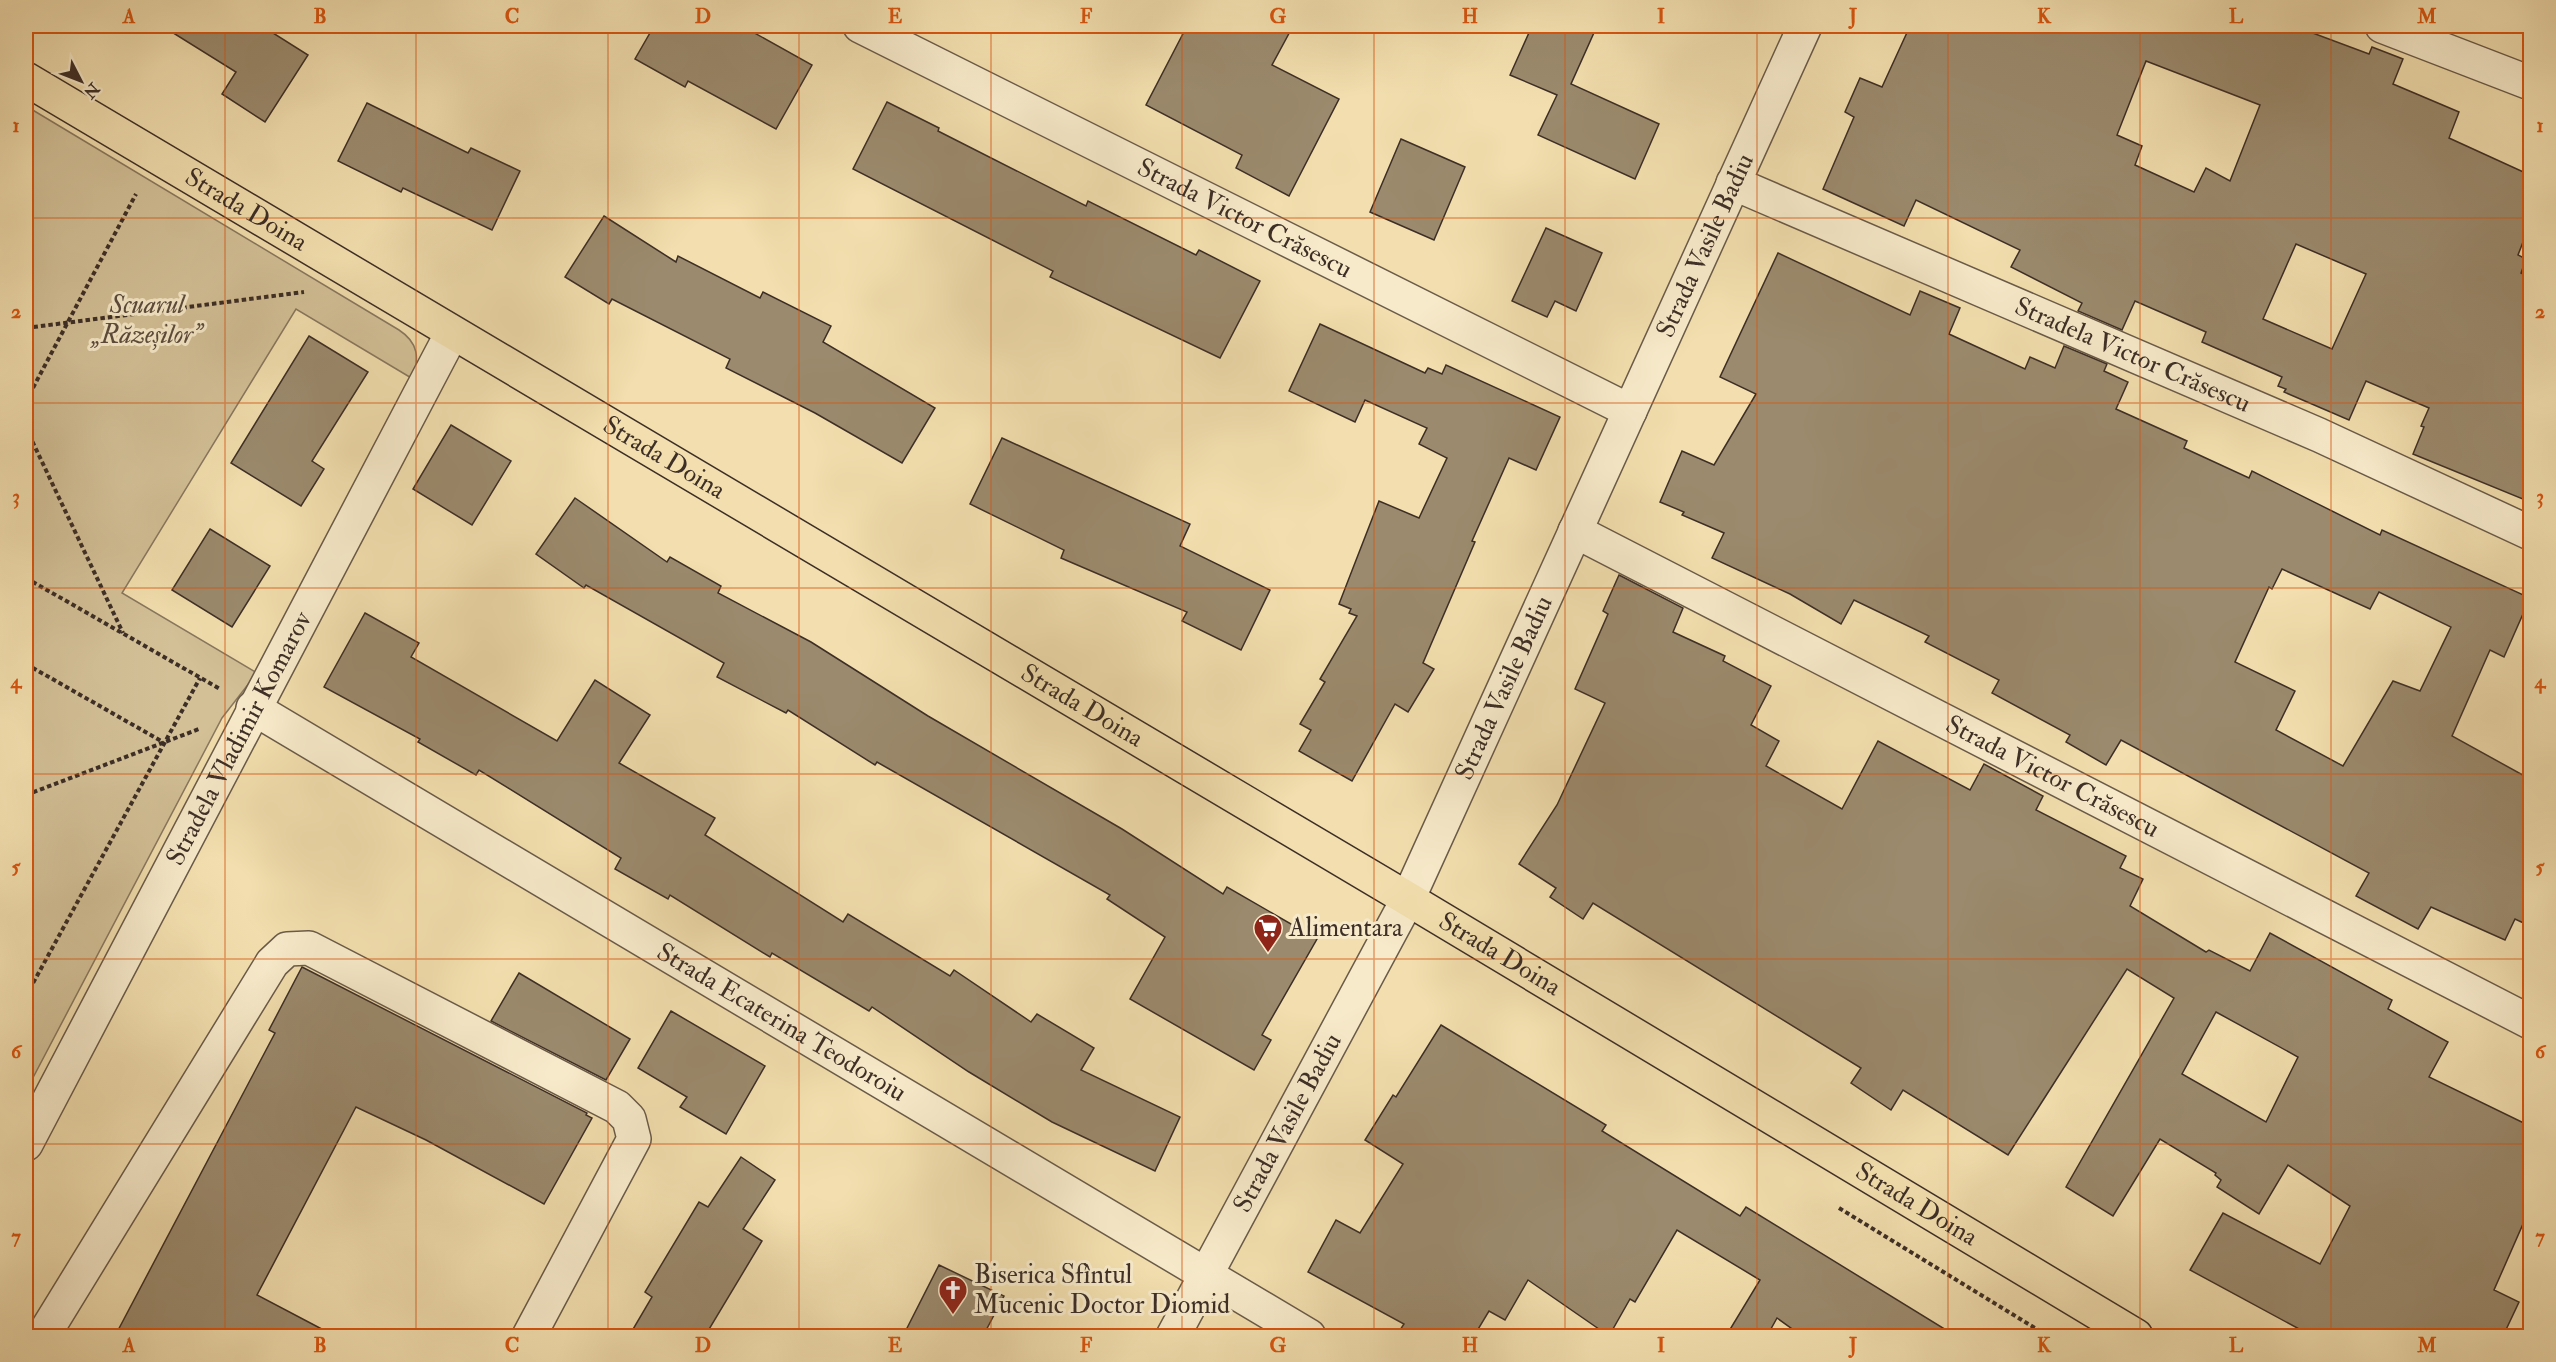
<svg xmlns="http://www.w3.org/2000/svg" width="2556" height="1362" viewBox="0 0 2556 1362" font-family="'IM FELL Double Pica',serif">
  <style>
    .green { fill: #d3c097; stroke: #88775e; stroke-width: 1.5 }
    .building { fill: #9b8a6d; stroke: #3d2e26; stroke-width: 1.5; fill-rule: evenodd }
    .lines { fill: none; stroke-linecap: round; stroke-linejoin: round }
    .minor-casing { stroke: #6a5a48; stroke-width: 36 }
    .major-casing { stroke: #3d2e26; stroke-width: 36 }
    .path { stroke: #3d2e26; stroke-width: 4; stroke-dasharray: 4.5 3; stroke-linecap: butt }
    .minor { stroke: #f7eaca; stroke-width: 33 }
    .major { stroke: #f2deae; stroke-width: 33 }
    .grid { fill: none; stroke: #d7550f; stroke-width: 1.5; stroke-opacity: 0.55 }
    .labels { text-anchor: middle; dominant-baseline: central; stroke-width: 6; stroke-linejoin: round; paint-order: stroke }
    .street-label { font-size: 26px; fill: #3d2e26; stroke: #f7eaca }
    .park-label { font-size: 26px; font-style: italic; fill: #5b4b3d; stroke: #f7eaca }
    .poi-label { font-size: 26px; fill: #3d2e26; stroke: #f7eaca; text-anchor: start }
    .neatline { fill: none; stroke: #d7550f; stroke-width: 2 }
    .grid-label { font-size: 20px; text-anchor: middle; font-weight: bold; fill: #d7550f }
  </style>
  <rect width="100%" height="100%" fill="#f2deae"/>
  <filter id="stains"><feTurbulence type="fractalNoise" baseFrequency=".00333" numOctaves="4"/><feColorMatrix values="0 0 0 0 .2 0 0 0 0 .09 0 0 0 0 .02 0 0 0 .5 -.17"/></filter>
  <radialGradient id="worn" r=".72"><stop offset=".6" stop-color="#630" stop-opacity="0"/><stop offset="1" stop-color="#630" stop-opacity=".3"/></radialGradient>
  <!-- green -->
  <path class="green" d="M26 106 399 330C419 343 419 358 413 379L296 309 122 593 257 673 222 718 26 1091Z"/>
  <!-- building -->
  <g class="building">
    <polygon points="162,26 262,26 308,55 265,122 222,94 236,72"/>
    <polygon points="654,26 742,26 812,65 776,129 688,81 685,87 635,59"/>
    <polygon points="1187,26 1293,26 1272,65 1339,99 1289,196 1236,168 1242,155 1146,105"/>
    <polygon points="1532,26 1597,26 1571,84 1659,124 1635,179 1538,135 1557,95 1510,75"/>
    <path d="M1910 26H2294L2369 54 2372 47 2403 59 2393 84 2459 112 2449 138 2530 175V224L2518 255 2526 259 2521 273 2530 277V502L2413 454 2424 427 2421 426 2429 408 2366 381 2349 420 2284 392 2286 389 2278 386 2282 377 2202 342 2206 332 2135 301 2122 330 2078 311 2082 303 2011 267 2020 250 1916 200 1904 226 1823 189 1854 117 1845 112 1860 78 1882 87ZM2146 61 2260 105 2230 181 2206 168 2194 192 2135 165 2142 146 2117 135ZM2296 244 2366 274 2332 349 2263 319Z"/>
    <polygon points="887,102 939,128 938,131 1086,206 1088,201 1196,255 1199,250 1260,281 1220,358 1050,277 1053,271 853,169"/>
    <polygon points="367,103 468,153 471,148 520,171 492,230 403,188 401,192 338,161"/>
    <polygon points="1401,139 1465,167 1434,240 1370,212"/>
    <polygon points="604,216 676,262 678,256 760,298 763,292 831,326 823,342 935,408 902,463 815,413 726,368 730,359 612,299 609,304 565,277"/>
    <polygon points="1546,228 1602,253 1576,311 1555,301 1547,317 1512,301"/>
    <path d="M1778 253 1910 315 1920 291 1960 308 1949 334 2025 369 2030 357 2055 368 2064 346 2107 364 2104 371 2128 382 2116 409 2187 441 2184 448 2249 478 2252 471 2380 535 2382 530 2530 598 2504 657 2490 650 2452 736 2530 779V926L2515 919 2505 940 2431 907 2418 929 2356 896 2369 873 2121 740 2106 765 2066 742 2070 735 1992 693 1999 680 1925 642 1929 636 1854 600 1841 624 1790 594 1712 558 1724 533 1682 515 1684 512 1660 502 1682 451 1714 465 1756 394 1720 377ZM2282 569 2370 609 2379 592 2451 627 2420 691 2393 681 2343 766 2276 730 2295 691 2235 662 2269 587 2272 589Z"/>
    <polygon points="1320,324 1425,373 1428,368 1442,374 1446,365 1560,417 1536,470 1509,458 1472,541 1475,542 1423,663 1434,669 1408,712 1395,704 1352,781 1299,751 1311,730 1300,724 1325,682 1320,679 1357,616 1349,613 1351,609 1339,604 1379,501 1419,518 1447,458 1419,444 1427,428 1365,400 1355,422 1289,391"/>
    <polygon points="309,336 368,372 312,461 324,469 301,506 231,463"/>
    <polygon points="451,425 511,461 472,525 413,489"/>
    <polygon points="1002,438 1190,524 1180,546 1270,590 1241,650 1182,621 1187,612 1061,558 1064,550 970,504"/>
    <polygon points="575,498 667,562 670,557 721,586 718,593 811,642 928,716 1122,829 1223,894 1227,887 1317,939 1262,1035 1271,1040 1254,1070 1130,999 1165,937 1107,899 1110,895 877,762 875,765 788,710 786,713 717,677 724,663 586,585 584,588 536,554"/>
    <polygon points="210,529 270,566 232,627 172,590"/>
    <path d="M1619 575 1683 608 1673 632 1725 656 1723 661 1771 686 1751 725 1779 741 1766 766 1842 809 1878 741 1970 790 1984 764 2043 796 2036 810 2126 856 2120 868 2143 879 2130 906 2206 952 2209 950 2250 971 2270 933 2392 1000 2388 1009 2448 1042 2429 1077 2530 1126V1208L2494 1290 2519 1302 2503 1336H2312L2190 1270 2223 1213 2320 1264 2350 1206 2288 1165 2259 1214 2217 1187 2221 1180 2215 1175 2216 1173 2160 1139 2113 1216 2066 1187 2174 998 2127 969 2008 1155 1903 1090 1891 1110 1851 1083 1861 1068 1593 903 1583 919 1550 897 1556 888 1519 864 1557 805 1605 703 1575 689 1608 614 1603 611ZM2216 1012 2298 1057 2266 1122 2182 1074Z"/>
    <polygon points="365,613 419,643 411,657 557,741 595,680 650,715 619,763 715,818 705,835 843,922 848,914 950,976 954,970 1031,1022 1037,1014 1094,1048 1081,1070 1180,1117 1155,1171 1052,1122 969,1072 872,1007 869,1011 772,953 770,957 670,895 668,899 615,869 621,858 479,770 476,775 418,742 420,739 324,687"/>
    <polygon points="302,967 587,1113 586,1115 592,1118 544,1204 426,1140 356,1107 257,1295 335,1336 115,1336 275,1033 269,1030"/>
    <polygon points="519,973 630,1039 606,1080 491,1021"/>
    <polygon points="671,1011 765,1066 726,1134 680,1107 687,1097 638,1068"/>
    <polygon points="1441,1025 1606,1125 1602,1131 1740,1216 1746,1207 1956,1336 1802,1336 1777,1318 1767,1336 1726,1336 1760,1280 1677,1230 1635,1302 1630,1299 1609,1336 1528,1280 1505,1320 1489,1311 1474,1336 1396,1336 1404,1324 1308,1272 1336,1220 1360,1233 1403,1164 1365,1140 1393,1095 1396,1097"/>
    <polygon points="741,1157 775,1180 743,1229 762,1241 705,1336 629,1336 652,1297 645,1292 699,1202 708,1207"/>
    <polygon points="939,1265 1004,1296 983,1336 903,1336"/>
  </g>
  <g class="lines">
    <!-- minor casing -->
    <g class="minor-casing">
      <g id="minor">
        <path id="s1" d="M860 26 1630 411"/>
        <polyline points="2382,26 2530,83"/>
        <path id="s2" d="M1733 183 2319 435 2530 533"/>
        <path id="s3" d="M1575 531 2530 1022"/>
        <path id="s4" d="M253 708 1309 1336"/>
        <path id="s5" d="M26 1144 452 333"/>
        <polyline points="43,1336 272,963 287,949 309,948 617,1107 629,1119 634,1139 529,1336"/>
        <path id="s6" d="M1173 1336 1408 899 1805 26"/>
      </g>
    </g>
    <!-- major casing -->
    <g class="major-casing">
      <g id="major">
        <path id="s7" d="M26 79 1408 899 2136 1336"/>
      </g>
    </g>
    <!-- path -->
    <g class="path">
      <polyline points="26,328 304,292"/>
      <polyline points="26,401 136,194"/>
      <polyline points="26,428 123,633"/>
      <polyline points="26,578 220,689"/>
      <polyline points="26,664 163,742"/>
      <polyline points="26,795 199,729"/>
      <polyline points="26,996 200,678"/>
      <polyline points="1839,1208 2048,1336"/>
    </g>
    <!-- minor -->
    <use href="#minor" class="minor"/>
    <!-- major -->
    <use href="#major" class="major"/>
  </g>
  <!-- grid -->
  <path class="grid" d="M225 26V1336M416 26V1336M608 26V1336M799 26V1336M991 26V1336M1182 26V1336M1374 26V1336M1565 26V1336M1757 26V1336M1948 26V1336M2140 26V1336M2331 26V1336M26 218H2530M26 403H2530M26 588H2530M26 774H2530M26 959H2530M26 1144H2530"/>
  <!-- icons -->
  <defs>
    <g id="supermarket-pin" transform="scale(1.5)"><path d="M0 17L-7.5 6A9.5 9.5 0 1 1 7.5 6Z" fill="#8f2418" stroke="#f7eaca"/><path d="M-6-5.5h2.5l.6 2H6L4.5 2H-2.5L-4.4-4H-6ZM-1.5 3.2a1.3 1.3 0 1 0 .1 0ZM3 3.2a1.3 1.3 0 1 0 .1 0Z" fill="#fff"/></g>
    <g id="church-pin" transform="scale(1.5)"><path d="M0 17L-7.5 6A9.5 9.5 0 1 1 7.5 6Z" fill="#8f2418" stroke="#f7eaca"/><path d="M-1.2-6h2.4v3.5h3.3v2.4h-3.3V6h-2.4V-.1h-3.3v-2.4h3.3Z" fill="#fff"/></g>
  </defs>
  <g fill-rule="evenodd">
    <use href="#supermarket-pin" x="1268" y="928"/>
    <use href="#church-pin" x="953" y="1290"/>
  </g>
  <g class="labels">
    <!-- street labels -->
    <g class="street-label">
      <text stroke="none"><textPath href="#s7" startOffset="256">Strada Doina</textPath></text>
      <text stroke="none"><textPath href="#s1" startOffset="430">Strada Victor Crăsescu</textPath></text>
      <text stroke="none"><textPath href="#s6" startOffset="1214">Strada Vasile Badiu</textPath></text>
      <text stroke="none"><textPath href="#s2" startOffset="435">Stradela Victor Crăsescu</textPath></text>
      <text stroke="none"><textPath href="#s7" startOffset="742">Strada Doina</textPath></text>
      <text stroke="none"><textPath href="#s6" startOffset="728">Strada Vasile Badiu</textPath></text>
      <text stroke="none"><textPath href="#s7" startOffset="1228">Strada Doina</textPath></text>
      <text stroke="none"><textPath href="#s5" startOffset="458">Stradela Vladimir Komarov</textPath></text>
      <text stroke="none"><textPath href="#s3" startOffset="537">Strada Victor Crăsescu</textPath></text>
      <text stroke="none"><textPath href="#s7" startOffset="1714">Strada Doina</textPath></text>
      <text stroke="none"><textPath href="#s4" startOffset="615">Strada Ecaterina Teodoroiu</textPath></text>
      <text stroke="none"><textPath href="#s6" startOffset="242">Strada Vasile Badiu</textPath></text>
      <text stroke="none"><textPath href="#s7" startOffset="2200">Strada Doina</textPath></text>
    </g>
    <!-- park labels -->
    <g class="park-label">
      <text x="147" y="305">Scuarul<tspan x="147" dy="30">„Răzeșilor”</tspan></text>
    </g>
    <!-- poi labels -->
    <g class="poi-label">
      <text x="1289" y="928">Alimentara</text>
      <text x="974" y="1275">Biserica Sfîntul<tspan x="974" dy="30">Mucenic Doctor Diomid</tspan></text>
    </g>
  </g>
  <!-- margin -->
  <rect width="2556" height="1362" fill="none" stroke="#f2deae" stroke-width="66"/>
  <!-- north arrow -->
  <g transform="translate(81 81) rotate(132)" stroke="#f7eaca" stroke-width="4.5" paint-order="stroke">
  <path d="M0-4.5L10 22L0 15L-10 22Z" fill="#3d2e26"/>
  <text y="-9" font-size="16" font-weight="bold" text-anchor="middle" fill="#3d2e26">N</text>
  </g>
  <rect x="33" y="33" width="2490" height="1296" class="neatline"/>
  <g class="grid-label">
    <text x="129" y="23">A</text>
    <text x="320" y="23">B</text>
    <text x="512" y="23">C</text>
    <text x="703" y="23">D</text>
    <text x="895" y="23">E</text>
    <text x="1086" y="23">F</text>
    <text x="1278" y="23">G</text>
    <text x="1470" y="23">H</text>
    <text x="1661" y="23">I</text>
    <text x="1853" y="23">J</text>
    <text x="2044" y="23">K</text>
    <text x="2236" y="23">L</text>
    <text x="2427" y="23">M</text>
    <text x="16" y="132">1</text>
    <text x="2540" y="132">1</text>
    <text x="16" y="318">2</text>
    <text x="2540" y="318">2</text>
    <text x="16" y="503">3</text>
    <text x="2540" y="503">3</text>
    <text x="16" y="688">4</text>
    <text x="2540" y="688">4</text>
    <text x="16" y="873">5</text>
    <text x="2540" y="873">5</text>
    <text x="16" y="1058">6</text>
    <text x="2540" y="1058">6</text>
    <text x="16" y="1243">7</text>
    <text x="2540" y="1243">7</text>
    <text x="129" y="1352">A</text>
    <text x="320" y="1352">B</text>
    <text x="512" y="1352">C</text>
    <text x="703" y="1352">D</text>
    <text x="895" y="1352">E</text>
    <text x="1086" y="1352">F</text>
    <text x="1278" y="1352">G</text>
    <text x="1470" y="1352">H</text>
    <text x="1661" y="1352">I</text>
    <text x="1853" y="1352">J</text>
    <text x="2044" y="1352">K</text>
    <text x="2236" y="1352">L</text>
    <text x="2427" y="1352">M</text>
  </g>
  <rect width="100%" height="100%" filter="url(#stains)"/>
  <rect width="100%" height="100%" fill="url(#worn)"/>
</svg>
